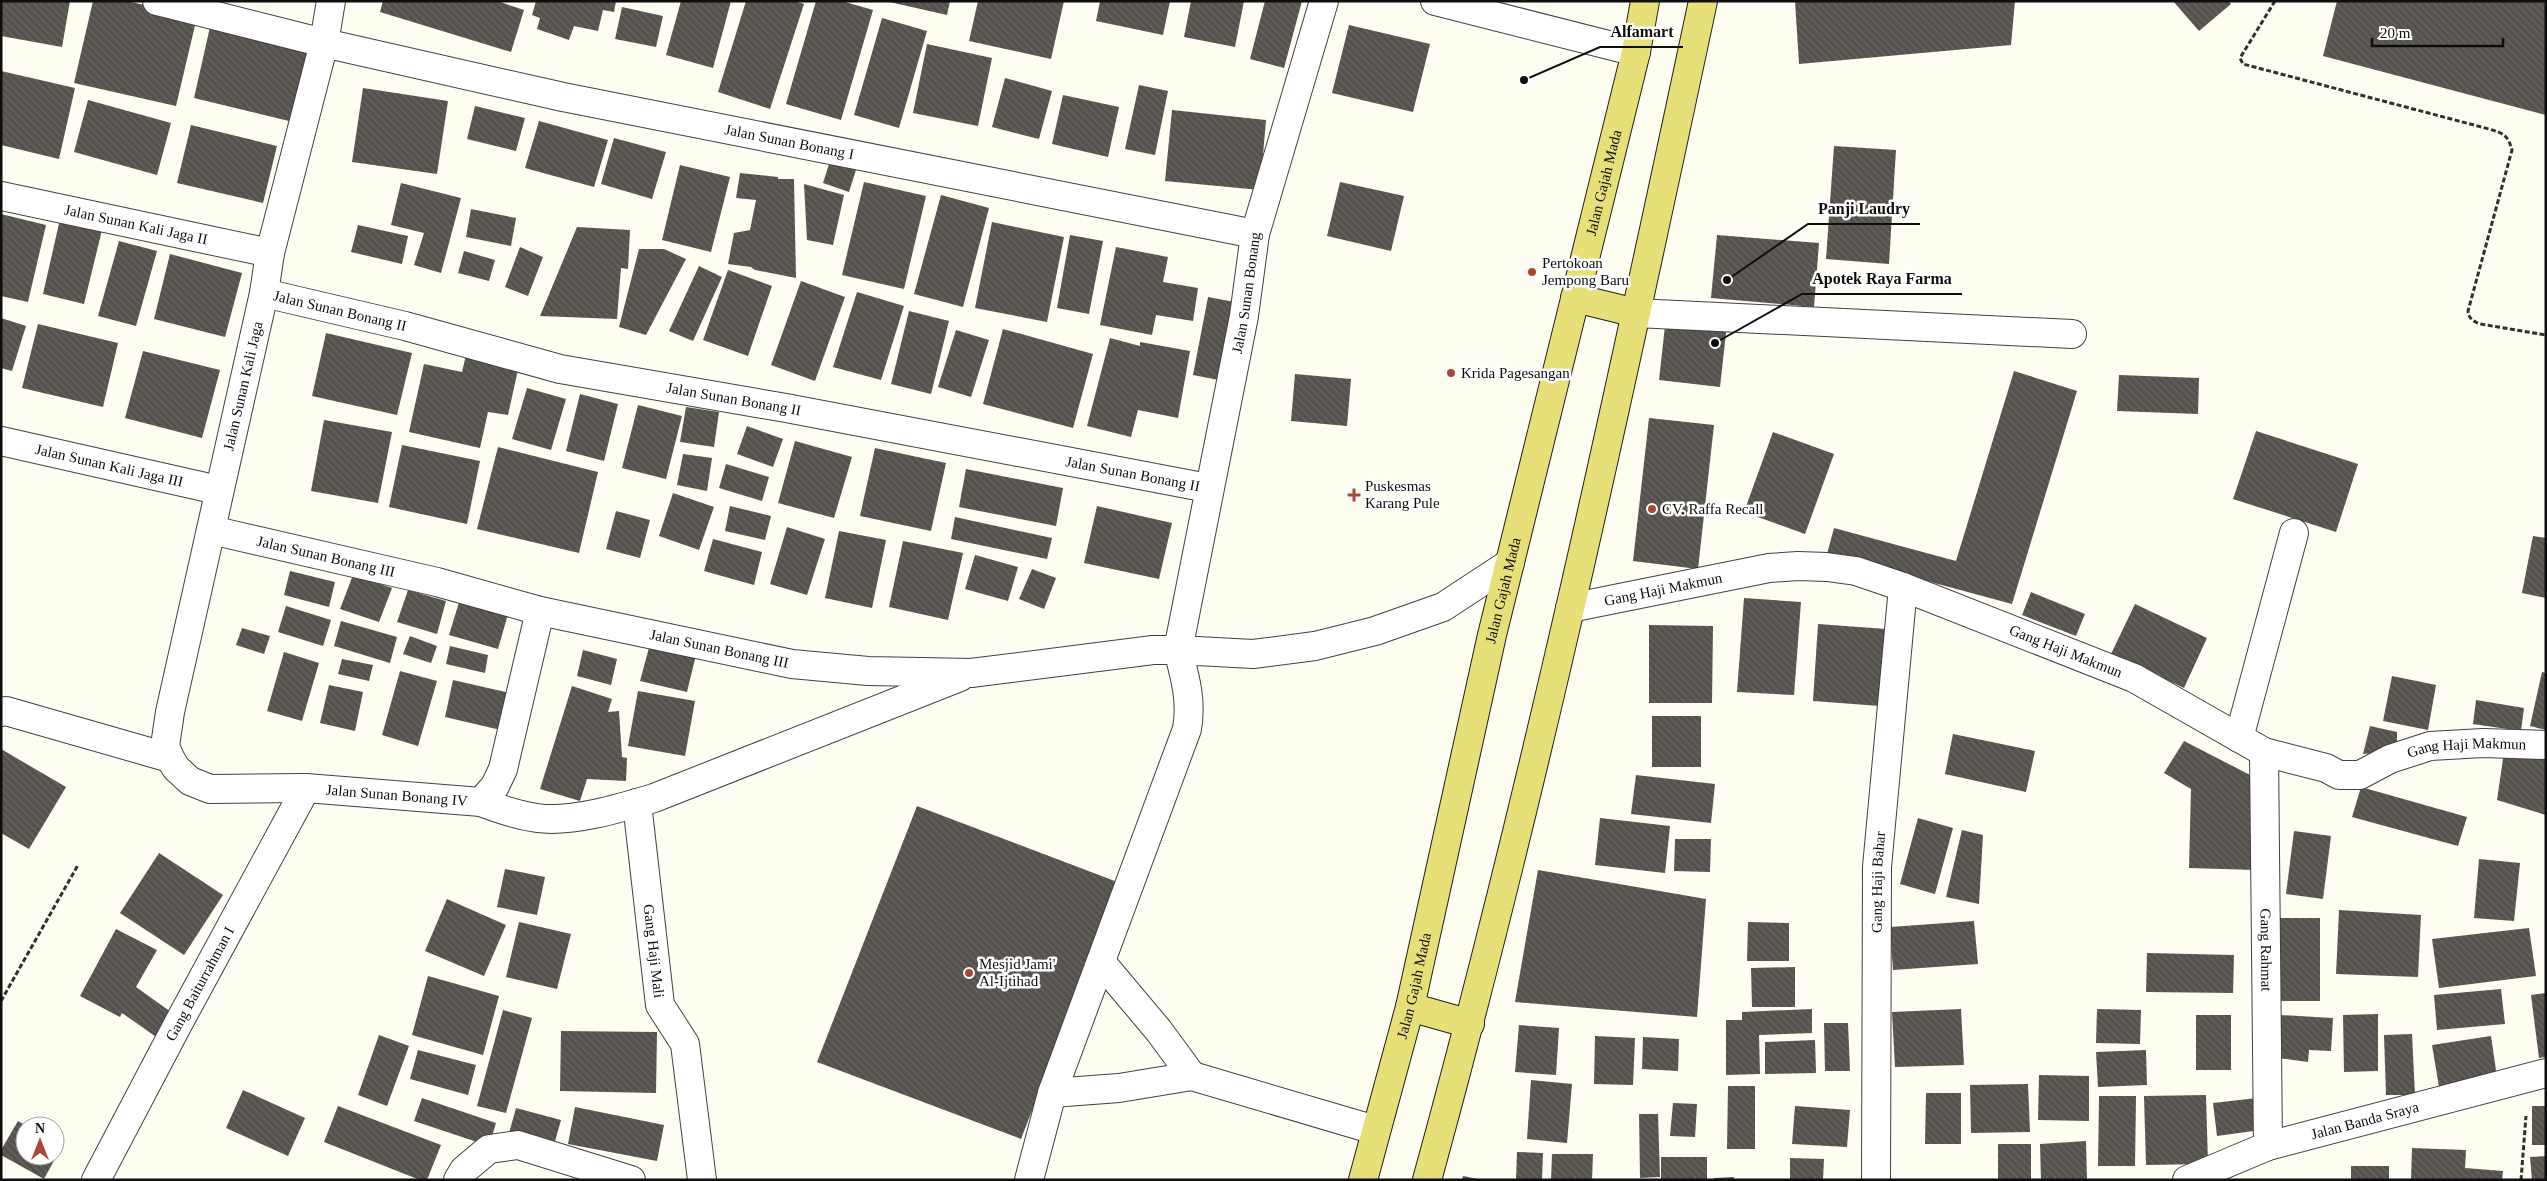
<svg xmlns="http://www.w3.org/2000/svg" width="2547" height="1181" viewBox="0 0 2547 1181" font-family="Georgia,serif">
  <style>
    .building { fill: url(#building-back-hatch) }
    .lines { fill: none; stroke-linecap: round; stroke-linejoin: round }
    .minor-casing { stroke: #414141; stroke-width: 30 }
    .major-casing { stroke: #1f1f1f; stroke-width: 30 }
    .path { stroke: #303030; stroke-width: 3; stroke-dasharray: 5 2.5; stroke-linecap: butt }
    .minor { stroke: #fff; stroke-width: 28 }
    .major { stroke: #e7df77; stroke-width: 28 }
    .poi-dot { fill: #ac4637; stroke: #fff; stroke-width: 2 }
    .labels { text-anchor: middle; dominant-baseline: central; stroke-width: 5; stroke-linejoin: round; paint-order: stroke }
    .street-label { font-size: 15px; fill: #0e0e0e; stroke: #fff }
    .poi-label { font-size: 15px; fill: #0e0e0e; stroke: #fff; text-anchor: start }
    .leader { fill: none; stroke: #0e0e0e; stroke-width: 2 }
    .callout-dot { fill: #0e0e0e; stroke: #fff; stroke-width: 2 }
    .callout-label { font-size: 16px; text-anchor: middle; font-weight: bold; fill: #0e0e0e; stroke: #fff; stroke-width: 5; stroke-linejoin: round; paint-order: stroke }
  </style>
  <defs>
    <pattern id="building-back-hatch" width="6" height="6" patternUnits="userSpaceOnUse" patternTransform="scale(1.25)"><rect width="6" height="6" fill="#55514c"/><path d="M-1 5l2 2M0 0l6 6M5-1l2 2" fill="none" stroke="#696561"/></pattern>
  </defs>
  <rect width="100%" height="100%" fill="#fdfdf1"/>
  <!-- building -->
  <g class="building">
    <polygon points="1,1 70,1 62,47 1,36"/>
    <polygon points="93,1 127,1 197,17 176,106 74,83"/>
    <polygon points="383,1 497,1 524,10 511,52 380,12"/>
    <polygon points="536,1 616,1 614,12 603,10 598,31 574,26 569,40 537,29 540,18 532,15"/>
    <polygon points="681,1 731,1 713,68 666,55"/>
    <polygon points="746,1 794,1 804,4 770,109 718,92"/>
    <polygon points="816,1 842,1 873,10 841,120 786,104"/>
    <polygon points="885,1 950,1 947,15"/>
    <polygon points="978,1 1064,1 1051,59 969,41"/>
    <polygon points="1100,1 1170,1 1163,35 1096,21"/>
    <polygon points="1191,1 1244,1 1235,47 1184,37"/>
    <polygon points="1265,1 1302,1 1284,68 1250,59"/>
    <polygon points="1795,1 2015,1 2011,45 1799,64"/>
    <polygon points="2173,1 2229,1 2231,4 2199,31"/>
    <polygon points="2337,1 2546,1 2546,115 2323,56"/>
    <polygon points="622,7 663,16 656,47 615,39"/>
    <polygon points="882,18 927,31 899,128 854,115"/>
    <polygon points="1349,25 1430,44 1413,112 1332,93"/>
    <polygon points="210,27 315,51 297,123 194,98"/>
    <polygon points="927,44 992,58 978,126 913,113"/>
    <polygon points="1,71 75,88 59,159 1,145"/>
    <polygon points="1005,78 1052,91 1039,139 992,127"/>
    <polygon points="1139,85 1168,91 1155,155 1125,149"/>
    <polygon points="363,88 448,101 437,174 352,162"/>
    <polygon points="1063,95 1119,107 1108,157 1052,144"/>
    <polygon points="88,100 171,123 157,175 74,152"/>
    <polygon points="475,106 525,118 516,151 467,139"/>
    <polygon points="1172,110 1266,120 1260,190 1165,181"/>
    <polygon points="539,121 608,140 594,187 525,168"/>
    <polygon points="191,125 277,146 263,203 177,183"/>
    <polygon points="614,138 666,152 652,199 601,184"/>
    <polygon points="1834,146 1896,150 1889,264 1826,259"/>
    <polygon points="830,161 856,170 849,192 823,183"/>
    <polygon points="680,165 730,177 711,252 662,240"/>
    <polygon points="740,173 778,177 778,179 794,179 796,278 755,270 751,267 728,264 734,233 750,230 756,200 736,198"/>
    <polygon points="864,182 926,196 904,289 842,275"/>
    <polygon points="1340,182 1404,196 1391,251 1327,236"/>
    <polygon points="401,183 461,198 441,273 414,265 424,233 391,225"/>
    <polygon points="804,184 844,195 833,245 807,240"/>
    <polygon points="941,195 989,208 963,307 914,294"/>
    <polygon points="471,209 516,218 511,246 466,237"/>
    <polygon points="1,214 46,225 28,302 1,296"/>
    <polygon points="60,219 102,230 84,304 43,294"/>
    <polygon points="992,222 1064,237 1047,322 975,308"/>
    <polygon points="358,225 408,236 402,264 351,252"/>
    <polygon points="577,227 630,230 628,269 621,268 617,319 540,316"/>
    <polygon points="1070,235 1103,241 1089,314 1057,308"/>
    <polygon points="1717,235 1819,243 1814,307 1711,298"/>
    <polygon points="119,241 157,251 136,326 98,316"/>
    <polygon points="520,247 543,257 528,296 505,287"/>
    <polygon points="1116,247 1168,257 1163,282 1198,288 1193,321 1156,315 1152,335 1100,325"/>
    <polygon points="639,249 664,249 686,259 646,335 619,327"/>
    <polygon points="464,251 495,260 489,281 458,273"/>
    <polygon points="170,254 242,273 225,337 154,319"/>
    <polygon points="699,266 722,277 693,341 669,331"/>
    <polygon points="728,270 772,286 748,356 703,340"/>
    <polygon points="801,281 845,297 815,381 771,365"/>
    <polygon points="857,292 904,306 881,380 833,367"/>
    <polygon points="1208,297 1240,303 1224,381 1193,375"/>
    <polygon points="909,311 949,321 931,394 891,384"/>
    <polygon points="1666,317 1727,324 1720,387 1659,380"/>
    <polygon points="1,318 26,326 12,371 1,368"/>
    <polygon points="38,324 118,343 103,407 22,388"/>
    <polygon points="1003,329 1093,354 1073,428 983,404"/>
    <polygon points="956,330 989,340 971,397 938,387"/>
    <polygon points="326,333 412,353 397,415 312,396"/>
    <polygon points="1110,338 1140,346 1140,342 1190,351 1178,418 1138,410 1131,437 1087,426"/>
    <polygon points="143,351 220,370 202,438 125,418"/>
    <polygon points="466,355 519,365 508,415 488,412 480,448 409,432 424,364 462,372"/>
    <polygon points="2014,371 2077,391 2012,604 1827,554 1834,528 1956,561"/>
    <polygon points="1295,374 1351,379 1347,426 1291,421"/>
    <polygon points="2119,375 2199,378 2198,414 2117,411"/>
    <polygon points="527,388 566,399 551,450 512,439"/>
    <polygon points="580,394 618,404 604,461 566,451"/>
    <polygon points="638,405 682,416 666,479 622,468"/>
    <polygon points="686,407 719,412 714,447 680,442"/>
    <polygon points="1649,418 1714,425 1698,569 1633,561"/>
    <polygon points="324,420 392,432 378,503 311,491"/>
    <polygon points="747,426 783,439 773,467 737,454"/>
    <polygon points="2256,431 2358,464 2336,532 2233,499"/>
    <polygon points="1773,432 1834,454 1805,534 1744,512"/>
    <polygon points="795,441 852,457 834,518 778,503"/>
    <polygon points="402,445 480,461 467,524 389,507"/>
    <polygon points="498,447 598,472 579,553 477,529"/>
    <polygon points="875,448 946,463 931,531 860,516"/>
    <polygon points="683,454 712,458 707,491 677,485"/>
    <polygon points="726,464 769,477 762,501 719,488"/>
    <polygon points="966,469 1063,488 1056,526 959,507"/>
    <polygon points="673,493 714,507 699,550 659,536"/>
    <polygon points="730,506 771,516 765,540 725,531"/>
    <polygon points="1097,506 1172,523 1159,579 1084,563"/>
    <polygon points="616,511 650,520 640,558 606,549"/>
    <polygon points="955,517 1052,538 1047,559 951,539"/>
    <polygon points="787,527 825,539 807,595 770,584"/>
    <polygon points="839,531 886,540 872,608 825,598"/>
    <polygon points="2533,536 2546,538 2546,598 2522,593"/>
    <polygon points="713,539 762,552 754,585 704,571"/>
    <polygon points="903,541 963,553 948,620 889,607"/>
    <polygon points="975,555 1018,567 1008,601 965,589"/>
    <polygon points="1032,569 1056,578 1044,609 1019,599"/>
    <polygon points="290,571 335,582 329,607 284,595"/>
    <polygon points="353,575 392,588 379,622 340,609"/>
    <polygon points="408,590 446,601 437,634 397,622"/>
    <polygon points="2031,592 2085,614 2076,636 2022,615"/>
    <polygon points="1744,598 1801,602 1794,695 1737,692"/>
    <polygon points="460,599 508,614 498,649 449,635"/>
    <polygon points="2135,604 2207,638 2184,688 2111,654"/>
    <polygon points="286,606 331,620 323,646 278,632"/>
    <polygon points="341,621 397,637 390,663 334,646"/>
    <polygon points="1818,624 1886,629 1880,706 1813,701"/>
    <polygon points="1649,625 1713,626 1712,703 1649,703"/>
    <polygon points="242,628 270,636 264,654 236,645"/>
    <polygon points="410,636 437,646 431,663 403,654"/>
    <polygon points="650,644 696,655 687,692 640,681"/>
    <polygon points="450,646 488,655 485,673 446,664"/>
    <polygon points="583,650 617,659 611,685 577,676"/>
    <polygon points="284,652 319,663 302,721 267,711"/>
    <polygon points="342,659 373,665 369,681 338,674"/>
    <polygon points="400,671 437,681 418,746 382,735"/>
    <polygon points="2542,672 2546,673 2546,730 2530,726"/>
    <polygon points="2392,676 2436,685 2428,730 2383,721"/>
    <polygon points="453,680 519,695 509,732 445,717"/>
    <polygon points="329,685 363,692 355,731 320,723"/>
    <polygon points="572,686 612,699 608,712 619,711 622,757 627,758 626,781 587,779 580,801 540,789"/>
    <polygon points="638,691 695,701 685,756 628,746"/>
    <polygon points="2476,700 2524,708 2521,731 2473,724"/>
    <rect x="1652" y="716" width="49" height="51"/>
    <polygon points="2370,726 2397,732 2397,751 2363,754"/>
    <polygon points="1953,734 2035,751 2026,792 1945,774"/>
    <polygon points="2184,741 2254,777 2256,870 2189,868 2191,789 2164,773"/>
    <polygon points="1,749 66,787 29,849 1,833"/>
    <polygon points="2504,752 2546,758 2546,815 2497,800"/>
    <polygon points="1636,775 1715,784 1711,823 1631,814"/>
    <polygon points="2361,787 2467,817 2458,846 2352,817"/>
    <polygon points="917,806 1120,883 1021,1139 817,1062"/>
    <polygon points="1600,818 1670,826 1665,873 1595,865"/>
    <polygon points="1918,818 1953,828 1935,894 1900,884"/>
    <polygon points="1962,830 1983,835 1979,904 1946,897"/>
    <polygon points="2294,831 2331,836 2323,899 2286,894"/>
    <polygon points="1675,839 1711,839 1710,872 1674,871"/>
    <polygon points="159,853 223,895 184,955 120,913"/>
    <polygon points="2479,859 2520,863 2514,921 2474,918"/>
    <polygon points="505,869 545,877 537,915 497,907"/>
    <polygon points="1538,870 1706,899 1697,1017 1515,1002"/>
    <polygon points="447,899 506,925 484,976 425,951"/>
    <polygon points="2339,910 2421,915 2418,977 2336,974"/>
    <rect x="2280" y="918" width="40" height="83"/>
    <polygon points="1974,921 1978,964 1893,970 1890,927"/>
    <polygon points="519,922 571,934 557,989 506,977"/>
    <polygon points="1748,922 1789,923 1789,961 1747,961"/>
    <polygon points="2529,928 2536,976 2439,988 2432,939"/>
    <polygon points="116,929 157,950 136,987 178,1017 162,1041 122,1013 120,1017 80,996"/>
    <polygon points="2147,953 2234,955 2233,993 2146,992"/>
    <polygon points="1795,967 1795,1007 1752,1007 1751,968"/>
    <polygon points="428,976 499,996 483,1055 412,1035"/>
    <polygon points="2501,989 2505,1024 2437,1030 2434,995"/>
    <polygon points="2546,993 2546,1057 2539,1058 2531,995"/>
    <polygon points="1812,1009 1812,1033 1759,1035 1760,1074 1726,1075 1726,1020 1742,1020 1742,1012"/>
    <polygon points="1961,1009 1964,1065 1895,1067 1892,1012"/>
    <polygon points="2097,1009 2141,1010 2140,1044 2096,1043"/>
    <polygon points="503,1010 532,1018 506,1113 477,1106"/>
    <polygon points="2378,1014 2378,1071 2344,1072 2343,1015"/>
    <rect x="2196" y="1015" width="35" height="55"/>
    <polygon points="2280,1015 2333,1018 2331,1051 2309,1050 2308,1062 2278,1058"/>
    <polygon points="1824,1023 1848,1023 1850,1071 1825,1071"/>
    <polygon points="1519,1025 1559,1028 1556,1075 1515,1072"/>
    <polygon points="561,1031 657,1032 656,1093 560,1091"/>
    <polygon points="2412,1034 2415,1095 2386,1095 2384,1035"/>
    <polygon points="379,1035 409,1046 387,1106 358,1095"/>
    <polygon points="1595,1036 1635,1038 1633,1085 1594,1084"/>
    <polygon points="2491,1036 2498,1084 2440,1093 2432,1045"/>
    <polygon points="1643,1037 1679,1039 1678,1071 1642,1069"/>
    <polygon points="1815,1040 1816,1073 1765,1074 1765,1042"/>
    <polygon points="418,1050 476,1065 468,1095 410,1079"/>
    <polygon points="2146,1050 2147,1085 2098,1087 2096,1052"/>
    <polygon points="2039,1075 2089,1076 2089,1121 2038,1120"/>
    <polygon points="1531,1080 1572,1084 1567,1143 1527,1139"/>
    <polygon points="2028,1084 2030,1132 1971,1133 1970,1085"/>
    <polygon points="1728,1086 1755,1086 1755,1149 1727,1149"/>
    <polygon points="243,1090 305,1118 288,1156 226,1128"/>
    <polygon points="1926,1093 1961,1093 1961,1144 1925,1144"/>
    <polygon points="2206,1095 2208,1164 2146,1165 2144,1096"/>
    <polygon points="2099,1096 2136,1096 2135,1166 2098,1166"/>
    <polygon points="422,1098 496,1123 489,1146 414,1121"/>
    <polygon points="2257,1098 2261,1130 2217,1136 2213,1103"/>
    <polygon points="1673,1103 1697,1104 1695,1137 1670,1136"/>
    <polygon points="338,1106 441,1145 427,1180 420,1180 324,1142"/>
    <polygon points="1795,1106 1850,1110 1847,1147 1792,1144"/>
    <rect x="2532" y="1106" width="14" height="39"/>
    <polygon points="575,1107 664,1125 657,1161 568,1144"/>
    <polygon points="516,1108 561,1120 554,1145 509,1133"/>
    <polygon points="1639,1114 1658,1114 1660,1177 1640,1178"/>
    <polygon points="18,1121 25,1125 25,1156 55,1156 55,1142 62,1146 44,1179 1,1155 1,1150"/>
    <polygon points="2086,1141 2087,1180 2041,1180 2040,1144"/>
    <rect x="1998" y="1144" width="33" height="36"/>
    <polygon points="2412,1148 2466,1150 2465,1168 2503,1171 2502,1180 2411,1180"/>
    <polygon points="1517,1152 1543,1153 1542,1180 1516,1180"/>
    <polygon points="1552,1154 1593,1154 1592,1180 1551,1180"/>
    <polygon points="2546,1156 2546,1180 2532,1180 2530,1157"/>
    <rect x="1661" y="1157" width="46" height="23"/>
    <polygon points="1790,1158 1824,1159 1823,1180 1790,1180"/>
    <rect x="2351" y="1166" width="38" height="14"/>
    <polygon points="1463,1176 1478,1179 1478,1180 1462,1180"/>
    <polygon points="1734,1177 1734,1180 1714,1180 1714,1178"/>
  </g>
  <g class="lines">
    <!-- minor casing -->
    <g class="minor-casing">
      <g id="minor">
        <path id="s1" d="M157 1 324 43 563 97 1255 234"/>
        <path id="s2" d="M331 1 324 43 270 253 264 293 170 712 165 746 170 758 176 768 190 781 210 789 306 788 481 802 495 786 503 769 540 611"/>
        <polyline points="1435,1 1636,52"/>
        <path id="s3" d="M1 196 270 253"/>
        <path id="s4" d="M264 293 405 326 560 369 786 408 1208 488"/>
        <polyline points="1636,313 2072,334"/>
        <path id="s5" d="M1 441 218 490"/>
        <path id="s6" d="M211 530 437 582 540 611 792 664 868 671 971 673 1153 650H1178L1244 316 1255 234 1324 1"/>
        <path id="s7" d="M1570 608 1769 568 1798 566 1827 567 1856 571 1903 587 2134 678 2264 752 2326 768 2339 775H2360L2390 759 2430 746 2483 743 2546 745"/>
        <polyline points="1,712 6,711 170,758"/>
        <polyline points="2239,738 2294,533"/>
        <path id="s8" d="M2264 752 2268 1146"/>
        <path d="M481 802C499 809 517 815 537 818 571 823 621 808 654 798L960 677"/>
        <path id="s9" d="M637 803 660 1005 685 1044 702 1180"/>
        <polyline points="1101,962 1159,1031 1192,1076"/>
        <path d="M1052 1093 1187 729C1192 701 1185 677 1178 650L1253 654 1315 646 1375 631 1443 607 1510 563"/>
        <path id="s10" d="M96 1180 178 1024 306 788"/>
        <polyline points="458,1180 464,1170 489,1149 518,1145 631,1180"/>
        <polyline points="1029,1180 1052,1093 1119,1088 1192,1076 1375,1130"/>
        <path id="s11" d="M1876 1180 1877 867 1903 587"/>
        <path id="s12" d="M2187 1180 2268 1146 2546 1073"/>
      </g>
    </g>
    <!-- major casing -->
    <g class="major-casing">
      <g id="major">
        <polyline points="1575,298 1636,313"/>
        <polyline points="1410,1007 1470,1024"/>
        <path id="s13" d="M1363 1180 1410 1007 1492 635 1636 52 1645 1"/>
        <path d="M1427 1180C1534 791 1619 396 1703 1"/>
      </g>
    </g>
    <!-- path -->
    <g class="path">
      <path d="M2275 1 2240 58 2243 64 2489 129C2503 133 2508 135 2512 150L2468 311C2469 319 2473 321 2480 324L2546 335"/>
      <polyline points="1,1001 78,865"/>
      <polyline points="2521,1180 2526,1116"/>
    </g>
    <!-- minor -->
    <use href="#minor" class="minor"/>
    <!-- major -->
    <use href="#major" class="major"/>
  </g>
  <!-- markers -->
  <g class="poi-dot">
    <circle cx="1532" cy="272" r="5"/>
    <circle cx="1451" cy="373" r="5"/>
    <path d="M1351.5 487.5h5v5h5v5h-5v5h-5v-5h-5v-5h5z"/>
    <circle cx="1652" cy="509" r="5"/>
    <circle cx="969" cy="973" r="5"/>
  </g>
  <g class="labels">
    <!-- street labels -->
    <g class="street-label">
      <text stroke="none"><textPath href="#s1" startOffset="648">Jalan Sunan Bonang I</textPath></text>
      <text stroke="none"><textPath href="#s13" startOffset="1026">Jalan Gajah Mada</textPath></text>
      <text stroke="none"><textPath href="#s3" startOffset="138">Jalan Sunan Kali Jaga II</textPath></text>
      <text stroke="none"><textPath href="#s6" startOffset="1348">Jalan Sunan Bonang</textPath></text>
      <text stroke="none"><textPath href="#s4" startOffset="78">Jalan Sunan Bonang II</textPath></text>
      <text transform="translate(243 386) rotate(-77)">Jalan Sunan Kali Jaga</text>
      <text stroke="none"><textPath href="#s4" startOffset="482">Jalan Sunan Bonang II</textPath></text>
      <text stroke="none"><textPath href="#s5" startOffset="111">Jalan Sunan Kali Jaga III</textPath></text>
      <text stroke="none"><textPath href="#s4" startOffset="888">Jalan Sunan Bonang II</textPath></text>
      <text stroke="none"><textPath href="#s6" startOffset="118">Jalan Sunan Bonang III</textPath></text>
      <text stroke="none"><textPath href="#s7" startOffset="95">Gang Haji Makmun</textPath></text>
      <text stroke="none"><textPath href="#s13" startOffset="606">Jalan Gajah Mada</textPath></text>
      <text stroke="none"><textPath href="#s6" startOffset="522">Jalan Sunan Bonang III</textPath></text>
      <text stroke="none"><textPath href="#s7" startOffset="515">Gang Haji Makmun</textPath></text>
      <text stroke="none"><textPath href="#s7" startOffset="950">Gang Haji Makmun</textPath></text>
      <text stroke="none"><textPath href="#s2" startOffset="1016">Jalan Sunan Bonang IV</textPath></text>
      <text stroke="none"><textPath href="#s11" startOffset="298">Gang Haji Bahar</textPath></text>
      <text stroke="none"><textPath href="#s8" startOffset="198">Gang Rahmat</textPath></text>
      <text stroke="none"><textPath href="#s9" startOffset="149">Gang Haji Mali</textPath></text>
      <text stroke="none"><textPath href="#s10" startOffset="222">Gang Baiturrahman I</textPath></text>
      <text stroke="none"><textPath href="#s13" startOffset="201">Jalan Gajah Mada</textPath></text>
      <text stroke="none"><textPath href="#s12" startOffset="188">Jalan Banda Sraya</textPath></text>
    </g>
    <!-- poi labels -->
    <g class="poi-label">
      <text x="1542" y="263">Pertokoan<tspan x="1542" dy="17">Jempong Baru</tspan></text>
      <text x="1461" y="373">Krida Pagesangan</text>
      <text x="1365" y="486">Puskesmas<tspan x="1365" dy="17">Karang Pule</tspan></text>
      <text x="1662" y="509">CV. Raffa Recall</text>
      <text x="979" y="964">Mesjid Jami'<tspan x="979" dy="17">Al-Ijtihad</tspan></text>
    </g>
  </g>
  <!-- callouts -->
  <path class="leader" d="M1524 80L1600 47H1683M1727 280L1808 224H1920M1715 343L1802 294H1962"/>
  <g class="callout-dot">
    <circle cx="1524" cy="80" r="5"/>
    <circle cx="1727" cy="280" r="5"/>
    <circle cx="1715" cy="343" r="5"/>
  </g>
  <g class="callout-label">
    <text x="1642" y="37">Alfamart</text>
    <text x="1864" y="214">Panji Laudry</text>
    <text x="1882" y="284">Apotek Raya Farma</text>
  </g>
  <!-- border -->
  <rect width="2547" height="1181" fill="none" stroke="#0e0e0e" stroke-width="5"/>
  <!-- north arrow -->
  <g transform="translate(40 1141)"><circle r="24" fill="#ffffff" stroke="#9f9f9f"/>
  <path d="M0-4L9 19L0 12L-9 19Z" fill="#ac4637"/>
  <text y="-8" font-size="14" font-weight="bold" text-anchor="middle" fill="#0e0e0e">N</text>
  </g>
  <!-- scale -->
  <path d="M2372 38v8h131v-8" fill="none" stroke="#0e0e0e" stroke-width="2.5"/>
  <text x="2380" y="38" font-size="15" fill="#0e0e0e" stroke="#ffffff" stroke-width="4" paint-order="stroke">20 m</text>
</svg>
